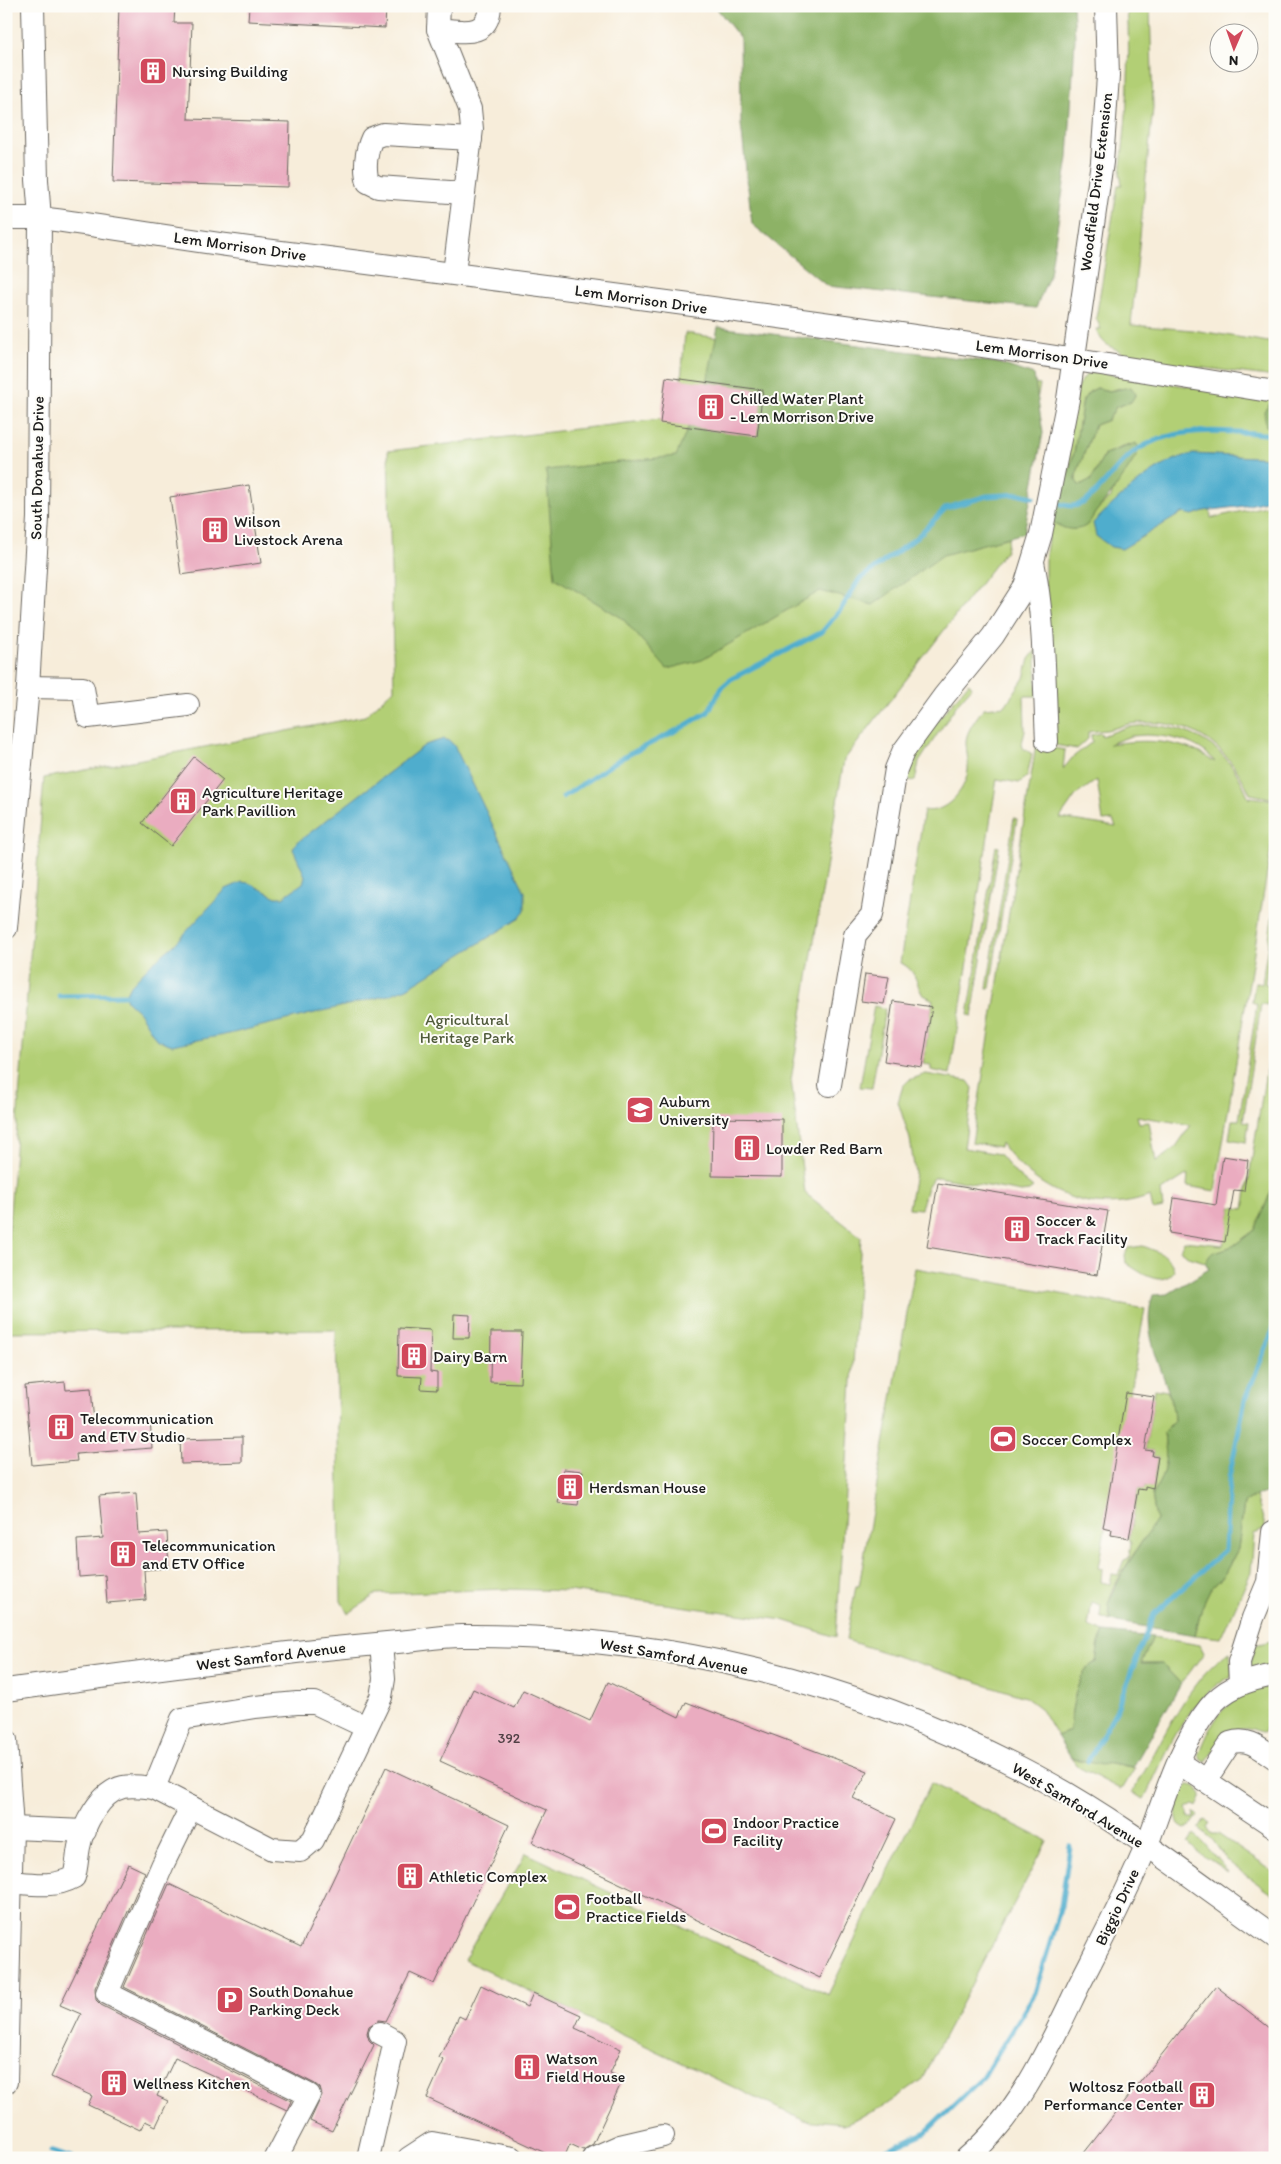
<svg xmlns="http://www.w3.org/2000/svg" width="1281" height="2164" viewBox="0 0 1281 2164" font-family="Itim,sans-serif">
  <style>
    .green { fill: #b2cf75; stroke: #677648; fill-rule: evenodd }
    .forest { fill: #8db266; stroke: #546741 }
    .water { fill: #4fadcd; stroke: #366474 }
    .lines { fill: none; stroke-linecap: round; stroke-linejoin: round }
    .stream { stroke: #4fadcd; stroke-width: 5 }
    .building { fill: #eaacc0 }
    .minor-casing { stroke: #69655e; stroke-width: 24 }
    .minor { stroke: #fff; stroke-width: 22 }
    .labels { text-anchor: middle; dominant-baseline: central; stroke-width: 4; stroke-linejoin: round; paint-order: stroke }
    .number-label { font-size: 14px; fill: #504045 }
    .poi-label { font-size: 16px; fill: #1c1c1c; stroke: #fdfcf7; text-anchor: start }
    .street-label { font-size: 16px; fill: #1c1c1c; stroke: #fdfcf7 }
    .park-label { font-size: 16px; fill: #505b3b; stroke: #fdfcf7 }
  </style>
  <rect width="100%" height="100%" fill="#fdfcf7"/>
  <filter id="ink" filterUnits="userSpaceOnUse"><feTurbulence type="fractalNoise" baseFrequency=".02" numOctaves="2"/><feDisplacementMap in="SourceGraphic" scale="10" xChannelSelector="R" yChannelSelector="G"/><feConvolveMatrix kernelMatrix="1 2 1 2 8 2 1 2 1" color-interpolation-filters="sRGB"/></filter>
  <filter id="wash" filterUnits="userSpaceOnUse"><feTurbulence type="fractalNoise" baseFrequency=".0096" numOctaves="4" result="noise"/><feDisplacementMap in="SourceGraphic" scale="20" xChannelSelector="R" yChannelSelector="G"/><feGaussianBlur stdDeviation="1.12" result="paint"/><feColorMatrix in="noise" values="0 0 0 0 0 0 0 0 0 0 0 0 0 0 0 0 0 1.4 0 .05"/><feComposite in="paint" operator="in"/></filter>
  <g filter="url(#wash)">
    <rect width="100%" height="100%" fill="#f7edda"/>
    <!-- green -->
    <g class="green">
      <path d="M1127 6H1150L1153 108 1131 325 1193 330 1275 343V377L1127 358C1116 344 1105 352 1096 329H1101L1096 318 1118 185H1122L1120 174C1127 118 1131 63 1127 6Z"/>
      <polygon points="685,333 1040,385 1006,550 844,760 791,1080 805,1193 861,1237 836,1637 783,1620 569,1591 505,1589 376,1594 348,1614 341,1601 336,1330 6,1332 6,1265 44,778 365,716 394,689 388,451 678,417"/>
      <path d="M1098 372 1273 400 1266 426 1275 429V458L1207 455 1211 518 1275 504V696L1271 697 1275 722V741L1270 742 1273 762H1275V799L1250 794C1227 743 1187 716 1129 724 1122 725 1115 729 1107 730 1101 731 1094 731 1088 732V739L1077 749 1055 745 1045 581V560L1051 519 1087 525 1097 510 1111 497 1130 444 1105 454 1091 480 1080 486 1076 481V475L1095 425 1108 420 1116 407 1131 402 1120 388 1109 391 1097 388 1089 392 1083 400 1074 453 1066 480 1058 495 1078 385 1087 374Z"/>
      <path d="M1036 650 1037 696H1024L1025 731 1022 743 1023 748 1032 754 1027 777 1019 783 997 779 950 1074 931 1070V1065L923 1064 933 1000 922 994C916 982 915 968 900 963L924 810C945 815 966 790 968 770 969 760 966 752 966 742 966 731 977 717 984 708L1005 706 1024 678 1029 659Z"/>
      <path d="M969 683 972 687 958 703 919 762 915 781 904 779C912 744 947 710 969 683Z"/>
      <path d="M1149 725C1199 728 1232 752 1249 799L1250 797 1275 800V824L1215 1191 1187 1186 1188 1174 1161 1191 1163 1208 1153 1210 1150 1196C1093 1218 1034 1191 1001 1143L1000 1147 972 1143 1036 745 1065 750 1063 769 1073 757 1092 742 1091 735 1101 733 1102 736 1127 727ZM1146 735C1170 736 1199 741 1215 762 1210 760 1204 755 1198 752 1168 739 1141 740 1109 744L1131 736ZM1097 780 1103 821 1113 820 1116 827 1060 818 1076 795ZM1137 1116 1191 1125 1175 1148 1156 1162 1149 1122 1139 1123Z"/>
      <polygon points="1014,818 1017,819 990,988 987,988"/>
      <polygon points="996,846 999,847 972,1016 968,1015"/>
      <polygon points="1275,899 1275,923 1265,984 1272,985 1268,1005 1261,1004 1243,1121 1249,1122 1246,1142 1229,1139 1232,1120 1239,1120 1257,1004 1252,1002 1255,982 1262,983"/>
      <polygon points="874,1006 885,1009 872,1088 860,1087"/>
      <polygon points="1275,1015 1275,1182 1255,1230 1233,1246 1212,1253 1205,1262 1189,1257 1180,1250 1184,1241 1223,1245 1231,1207 1244,1209"/>
      <polygon points="926,1074 968,1081 973,1088 964,1148 999,1154 1017,1175 1033,1188 1029,1191 1021,1192 938,1177 933,1178 927,1187 921,1209 909,1208 915,1173 910,1139 898,1102 903,1086 909,1080"/>
      <path d="M1143 1246C1156 1251 1172 1256 1174 1271 1161 1289 1140 1272 1126 1263L1125 1255 1128 1248Z"/>
      <path d="M915 1268 1145 1309 1098 1568 1102 1569 1101 1582 1110 1584 1112 1574 1118 1575 1124 1560 1129 1558 1131 1543 1129 1538 1138 1489 1144 1490 1145 1486 1153 1487 1158 1457 1152 1456 1153 1451 1145 1450 1155 1389 1167 1391 1173 1402 1174 1420 1164 1433C1167 1458 1167 1473 1152 1494L1156 1520C1145 1539 1109 1585 1109 1605 1108 1610 1110 1616 1111 1621L1100 1617 1101 1605 1092 1602 1088 1626 1104 1632 1099 1643 1096 1662C1076 1671 1071 1711 1070 1731L1057 1736 1041 1709 1025 1697 846 1640 856 1586H859Z"/>
      <polygon points="1256,1496 1266,1529 1254,1534 1251,1572 1223,1635 1220,1638 1195,1635 1202,1607 1211,1588 1225,1573 1238,1549 1244,1503"/>
      <polygon points="1153,1637 1200,1645 1204,1653 1181,1684 1162,1664 1141,1664"/>
      <polygon points="1275,1640 1275,1666 1252,1669 1249,1665 1255,1645"/>
      <path d="M1230 1652 1232 1676C1183 1702 1168 1752 1144 1799L1132 1793C1159 1750 1186 1678 1230 1652Z"/>
      <path d="M1275 1686V1716L1264 1732C1257 1732 1251 1727 1244 1728 1227 1729 1215 1750 1205 1762L1201 1760 1199 1755C1214 1715 1229 1691 1275 1686Z"/>
      <polygon points="1071,1758 1101,1764 1111,1763 1135,1768 1123,1788 1120,1789 1078,1767"/>
      <polygon points="931,1783 1047,1841 921,2080 883,2107 844,2124 803,2120 464,1960 526,1853 828,1995"/>
      <path d="M1188 1785C1195 1785 1200 1789 1202 1795L1197 1806 1193 1805 1186 1809 1190 1818H1195L1194 1812 1198 1816 1190 1827 1185 1829 1180 1826C1173 1815 1177 1793 1188 1785Z"/>
      <polygon points="1204,1820 1210,1823 1207,1827 1212,1834 1218,1834 1275,1873 1275,1896 1237,1869 1226,1859 1212,1839 1199,1828"/>
      <polygon points="1194,1834 1202,1841 1228,1872 1195,1850 1188,1843"/>
    </g>
    <!-- forest -->
    <g class="forest">
      <polygon points="715,6 1073,6 1075,38 1068,158 1050,274 1036,308 827,286 752,224 741,124 740,38"/>
      <polygon points="718,327 998,363 1034,375 1043,433 1024,533 943,555 873,605 820,591 702,660 667,669 622,618 555,578 546,470 676,456 707,383"/>
      <path d="M1131 387 1136 394 1131 402 1116 407 1108 420 1095 425 1076 475V481L1080 486 1091 480 1105 454 1136 443 1139 449 1137 455C1125 474 1114 492 1098 509 1094 514 1091 521 1087 525 1077 533 1058 529 1051 519L1058 495 1066 480 1074 453 1083 400 1089 392 1097 388 1109 391Z"/>
      <polygon points="1273,400 1275,400 1275,429 1266,426 1264,411"/>
      <path d="M1275 1182V1490L1256 1496 1244 1503 1238 1549 1225 1573 1211 1588 1202 1607 1195 1635 1111 1621 1108 1604 1118 1582 1127 1565 1156 1520 1152 1494C1167 1473 1167 1458 1164 1433L1174 1420C1172 1379 1138 1340 1153 1295L1168 1294 1209 1269 1205 1262 1212 1253 1233 1246 1255 1230Z"/>
      <path d="M1104 1632 1153 1637 1141 1664H1162L1181 1684 1133 1767 1111 1763 1101 1765 1071 1758 1057 1736 1070 1731C1071 1711 1076 1671 1096 1662L1099 1643Z"/>
    </g>
    <!-- water -->
    <g class="water">
      <path d="M1193 454 1275 458V499L1244 506 1204 511 1193 515 1182 513 1122 549 1111 547 1096 536 1093 523C1119 498 1157 460 1193 454Z"/>
      <polygon points="444,739 450,741 455,747 525,892 525,910 520,918 407,988 389,995 229,1034 172,1045 156,1039 139,1012 127,1001 125,995 129,987 151,964 174,945 226,889 242,882 249,883 276,897 283,897 303,883 305,876 293,849 295,844 425,745"/>
    </g>
    <g class="lines">
      <!-- stream -->
      <g class="stream">
        <path d="M1061 504C1069 507 1075 507 1083 503 1095 498 1119 462 1134 452 1174 424 1228 431 1275 435"/>
        <polyline points="563,797 620,759 683,727 708,712 722,687 731,679 822,632 841,609 859,580 917,537 946,508 987,496 1020,494 1033,497"/>
        <polyline points="59,996 125,995"/>
        <polyline points="1088,1761 1116,1711 1154,1614 1225,1550 1229,1478 1245,1400 1275,1325"/>
        <polyline points="51,2151 71,2158"/>
        <polyline points="868,2158 926,2132 983,2077 1035,1993 1061,1906 1070,1847"/>
      </g>
    </g>
    <g id="blocks">
      <!-- building -->
      <g class="building">
        <polygon points="119,6 175,6 174,23 192,23 188,119 290,122 288,187 113,182"/>
        <polygon points="249,6 386,6 385,28 248,21"/>
        <polygon points="666,377 763,390 757,436 660,423"/>
        <polygon points="249,485 261,563 181,575 170,497"/>
        <polygon points="194,757 223,780 171,846 142,823"/>
        <polygon points="865,974 889,977 884,1004 861,1001"/>
        <polygon points="893,1001 932,1007 922,1067 884,1061"/>
        <polygon points="713,1118 782,1119 782,1177 712,1176"/>
        <polygon points="1223,1156 1248,1160 1244,1191 1234,1190 1225,1242 1169,1233 1174,1198 1216,1205"/>
        <polygon points="938,1183 1108,1211 1097,1275 927,1247"/>
        <polygon points="454,1314 470,1315 469,1338 453,1338"/>
        <polygon points="399,1328 431,1330 430,1372 437,1373 437,1390 421,1389 422,1377 398,1376"/>
        <polygon points="491,1332 522,1332 520,1383 490,1382"/>
        <polygon points="65,1382 66,1390 91,1388 94,1423 150,1419 152,1448 76,1454 77,1461 32,1465 25,1386"/>
        <polygon points="1126,1393 1154,1397 1145,1450 1153,1451 1152,1456 1158,1457 1153,1488 1145,1486 1145,1490 1138,1489 1129,1538 1111,1535 1112,1530 1103,1528"/>
        <polygon points="242,1437 242,1462 181,1464 180,1439"/>
        <polygon points="563,1469 583,1471 578,1505 558,1503"/>
        <polygon points="136,1493 139,1534 167,1532 169,1568 144,1570 146,1600 107,1603 105,1575 79,1577 77,1540 103,1538 99,1496"/>
        <polygon points="608,1682 679,1717 686,1702 868,1771 853,1798 896,1819 820,1978 532,1842 547,1810 440,1761 473,1689 514,1708 523,1690 590,1721"/>
        <polygon points="386,1767 509,1825 434,1984 410,1973 386,2021 379,2020 369,2026 367,2033 369,2040 374,2045 332,2131 310,2121 322,2095 320,2088 315,2084 124,1987 169,1884 301,1947"/>
        <polygon points="128,1864 145,1872 95,1988 96,2000 101,2005 291,2101 287,2110 175,2058 157,2096 168,2101 156,2126 145,2121 140,2130 88,2105 92,2096 51,2077 81,2014 60,2005"/>
        <polygon points="481,1985 527,2007 533,1993 581,2015 575,2028 621,2049 610,2073 623,2079 593,2144 583,2150 570,2144 564,2158 556,2158 427,2098 444,2060 439,2058 459,2016 465,2019"/>
        <polygon points="1216,1986 1275,2032 1275,2158 1080,2158"/>
      </g>
    </g>
  </g>
  <g filter="url(#ink)">
    <use href="#blocks" fill-opacity="0" stroke="#69655e" stroke-width="1"/>
    <g class="lines">
      <!-- minor casing -->
      <g class="minor-casing">
        <g id="minor">
          <path d="M439 6 438 29C462 31 488 39 490 6"/>
          <polyline points="438,29 470,109 472,129 454,273"/>
          <path d="M464 193 378 187 368 182C364 168 366 151 372 138L383 134 471 139"/>
          <path d="M6 218H40C112 227 184 240 257 249 597 292 937 335 1275 392"/>
          <path d="M1033 562C1045 620 1044 681 1047 741"/>
          <polyline points="28,687 83,688 88,717 188,705"/>
          <polyline points="6,928 28,687 38,518 40,218 37,180 33,6"/>
          <polyline points="830,1085 855,935 872,915 896,769 903,752 944,696 993,636 1025,586 1041,534 1068,399 1102,162 1108,76 1106,6"/>
          <polyline points="1240,1684 1239,1662 1253,1618 1268,1582 1273,1532 1275,1531"/>
          <path d="M6 1690C109 1676 211 1662 314 1650 346 1647 377 1644 408 1641 426 1639 444 1636 462 1636 661 1634 859 1682 1034 1775 1119 1820 1196 1881 1275 1937"/>
          <polyline points="6,1740 12,1828 6,2082"/>
          <polyline points="1179,1763 1275,1827"/>
          <path d="M1205 1781 1230 1743C1249 1737 1260 1748 1275 1758"/>
          <polyline points="154,1788 182,1719 255,1707 297,1703 315,1703 366,1727"/>
          <polyline points="191,1807 163,1864 107,1993 309,2095 276,2158"/>
          <polyline points="12,1828 85,1831"/>
          <path d="M11 1882C33 1884 54 1888 74 1877 77 1867 77 1857 79 1847 83 1826 100 1792 123 1787 133 1785 144 1787 154 1788L272 1849 300 1851 313 1840 381 1697 384 1679 381 1644"/>
          <polyline points="368,2158 395,2041 380,2033"/>
          <polyline points="409,2158 432,2143 513,2158"/>
          <polyline points="593,2158 620,2146 663,2136"/>
          <path d="M967 2158C1021 2112 1049 2047 1079 1985 1103 1938 1128 1891 1148 1842 1165 1797 1179 1746 1209 1708 1225 1687 1250 1679 1275 1675"/>
        </g>
      </g>
      <!-- minor -->
      <use href="#minor" class="minor"/>
    </g>
  </g>
  <!-- icons -->
  <defs>
    <g id="building-square" transform="scale(1.4375)"><rect x="-9" y="-9" width="18" height="18" rx="4" fill="#d1495b" stroke="#fdfcf7"/><path d="M-4-6H4V6H1V3H-1V6H-4ZM-2.5-4.3h1.7v1.8h-1.7ZM.8-4.3h1.7v1.8H.8ZM-2.5-1h1.7V.8h-1.7ZM.8-1h1.7V.8H.8Z" fill="#fff"/></g>
    <g id="university-square" transform="scale(1.4375)"><rect x="-9" y="-9" width="18" height="18" rx="4" fill="#d1495b" stroke="#fdfcf7"/><path d="M0-5L7-2L0 1L-7-2ZM-4 1L0 2.5L4 1V4Q0 6-4 4Z" fill="#fff"/></g>
    <g id="stadium-square" transform="scale(1.4375)"><rect x="-9" y="-9" width="18" height="18" rx="4" fill="#d1495b" stroke="#fdfcf7"/><path d="M0-5a6.5 5 0 1 0 0 10a6.5 5 0 1 0 0-10ZM-3.5-1.8h7v3.6h-7Z" fill="#fff"/></g>
    <g id="parking-square" transform="scale(1.4375)"><rect x="-9" y="-9" width="18" height="18" rx="4" fill="#d1495b" stroke="#fdfcf7"/><path d="M-3.5-5.5H1a3.5 3.5 0 0 1 0 7H-1V5.5H-3.5ZM-1-3.4V-.6H.8a1.4 1.4 0 0 0 0-2.8Z" fill="#fff"/></g>
  </defs>
  <g fill-rule="evenodd">
    <use href="#building-square" x="153" y="71"/>
    <use href="#building-square" x="711" y="407"/>
    <use href="#building-square" x="215" y="530"/>
    <use href="#building-square" x="183" y="801"/>
    <use href="#university-square" x="640" y="1110"/>
    <use href="#building-square" x="747" y="1148"/>
    <use href="#building-square" x="1017" y="1229"/>
    <use href="#building-square" x="414" y="1356"/>
    <use href="#building-square" x="61" y="1427"/>
    <use href="#stadium-square" x="1003" y="1439"/>
    <use href="#building-square" x="570" y="1487"/>
    <use href="#building-square" x="123" y="1554"/>
    <use href="#stadium-square" x="714" y="1831"/>
    <use href="#building-square" x="410" y="1876"/>
    <use href="#stadium-square" x="567" y="1907"/>
    <use href="#parking-square" x="230" y="2000"/>
    <use href="#building-square" x="527" y="2067"/>
    <use href="#building-square" x="114" y="2083"/>
    <use href="#building-square" x="1202" y="2095"/>
  </g>
  <g class="labels">
    <!-- number labels -->
    <g class="number-label">
      <text x="509" y="1738">392</text>
    </g>
    <!-- poi labels -->
    <g class="poi-label">
      <text x="172" y="71">Nursing Building</text>
      <text x="730" y="398">Chilled Water Plant<tspan x="730" dy="18">- Lem Morrison Drive</tspan></text>
      <text x="234" y="521">Wilson<tspan x="234" dy="18">Livestock Arena</tspan></text>
      <text x="202" y="792">Agriculture Heritage<tspan x="202" dy="18">Park Pavillion</tspan></text>
      <text x="659" y="1101">Auburn<tspan x="659" dy="18">University</tspan></text>
      <text x="766" y="1148">Lowder Red Barn</text>
      <text x="1036" y="1220">Soccer &amp;<tspan x="1036" dy="18">Track Facility</tspan></text>
      <text x="433" y="1356">Dairy Barn</text>
      <text x="80" y="1418">Telecommunication<tspan x="80" dy="18">and ETV Studio</tspan></text>
      <text x="1022" y="1439">Soccer Complex</text>
      <text x="589" y="1487">Herdsman House</text>
      <text x="142" y="1545">Telecommunication<tspan x="142" dy="18">and ETV Office</tspan></text>
      <text x="733" y="1822">Indoor Practice<tspan x="733" dy="18">Facility</tspan></text>
      <text x="429" y="1876">Athletic Complex</text>
      <text x="586" y="1898">Football<tspan x="586" dy="18">Practice Fields</tspan></text>
      <text x="249" y="1991">South Donahue<tspan x="249" dy="18">Parking Deck</tspan></text>
      <text x="546" y="2058">Watson<tspan x="546" dy="18">Field House</tspan></text>
      <text x="133" y="2083">Wellness Kitchen</text>
      <text x="1183" y="2086" text-anchor="end">Woltosz Football<tspan x="1183" dy="18">Performance Center</tspan></text>
    </g>
    <!-- street labels -->
    <g class="street-label">
      <text transform="translate(1096 182) rotate(-83)">Woodfield Drive Extension</text>
      <text transform="translate(240 246) rotate(8)">Lem Morrison Drive</text>
      <text transform="translate(641 299) rotate(8)">Lem Morrison Drive</text>
      <text transform="translate(1042 354) rotate(8)">Lem Morrison Drive</text>
      <text transform="translate(37 468) rotate(-89)">South Donahue Drive</text>
      <text transform="translate(271 1656) rotate(-7)">West Samford Avenue</text>
      <text transform="translate(674 1656) rotate(10)">West Samford Avenue</text>
      <text transform="translate(1078 1805) rotate(31)">West Samford Avenue</text>
      <text transform="translate(1117 1907) rotate(-65)">Biggio Drive</text>
    </g>
    <!-- park labels -->
    <g class="park-label">
      <text x="467" y="1019">Agricultural<tspan x="467" dy="18">Heritage Park</tspan></text>
    </g>
  </g>
  <!-- margin -->
  <rect width="1281" height="2164" fill="none" stroke="#fdfcf7" stroke-width="25"/>
  <!-- north arrow -->
  <g transform="translate(1234 48) rotate(182)"><circle r="24" fill="#fdfcf7" stroke="#a3a29f"/>
  <path d="M0-4L9 19L0 12L-9 19Z" fill="#d1495b"/>
  <text y="-8" font-size="14" font-weight="bold" text-anchor="middle" fill="#1c1c1c">N</text>
  </g>
</svg>
